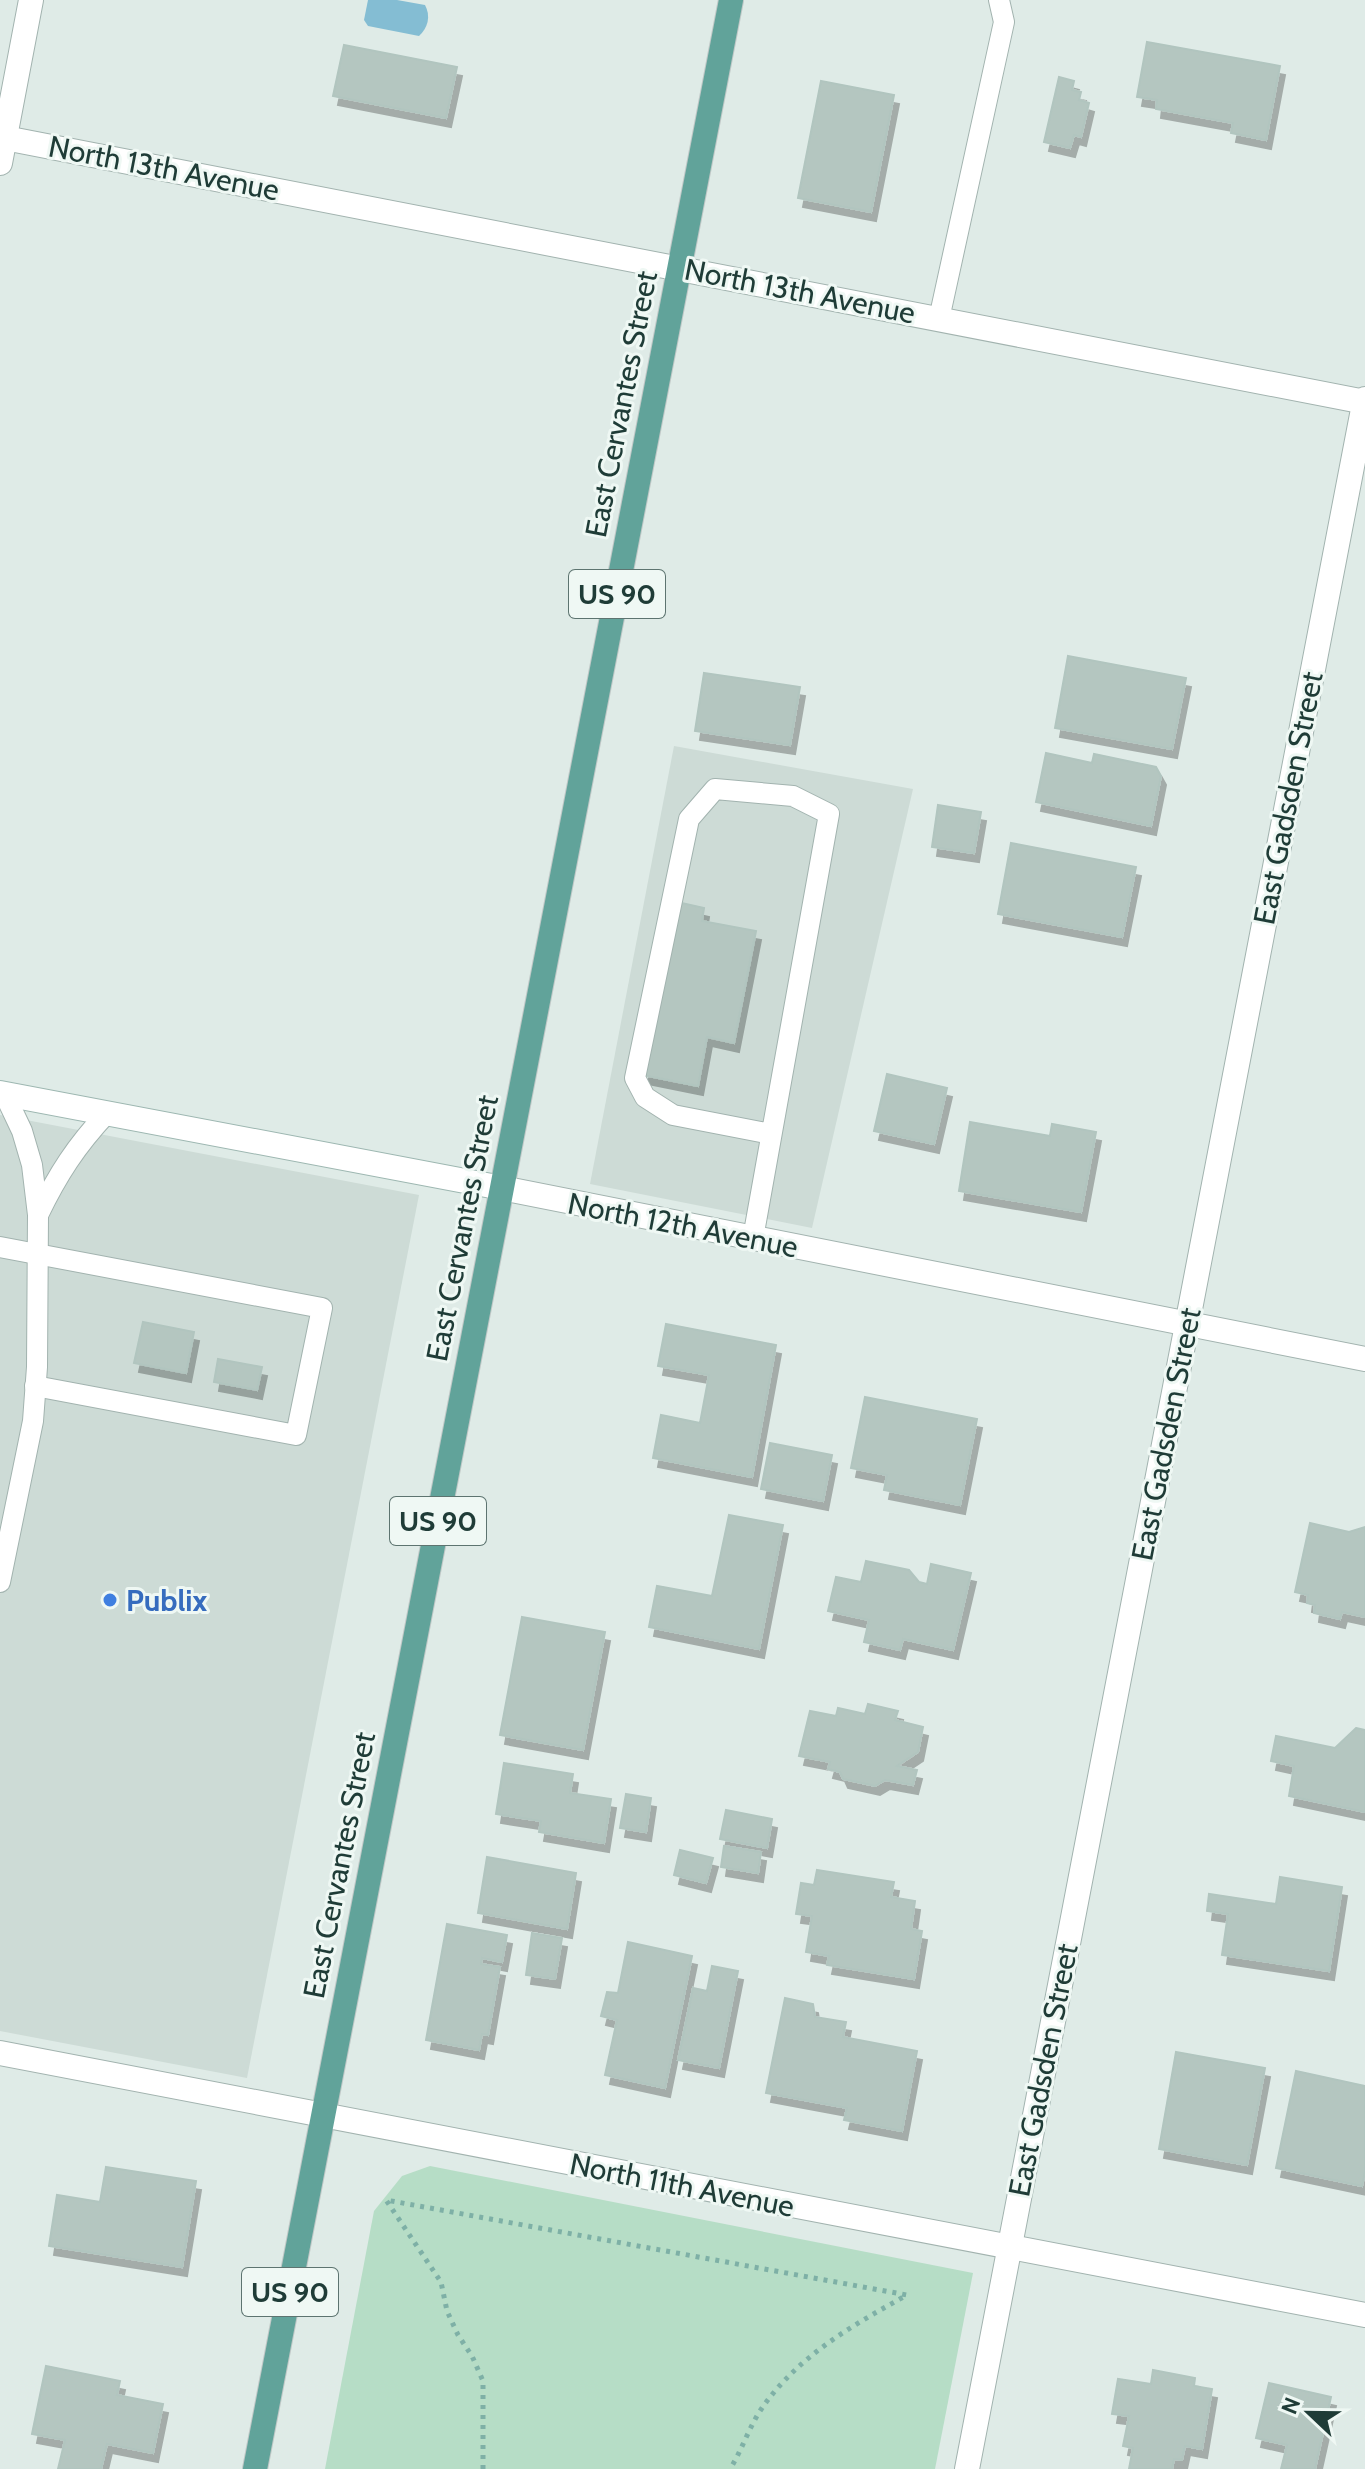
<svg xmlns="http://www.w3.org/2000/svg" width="1365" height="2469" viewBox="0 0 1365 2469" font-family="Cabin,sans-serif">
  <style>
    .built { fill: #cddbd6 }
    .green { fill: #b6ddc6 }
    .water { fill: #84bdd3 }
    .building { fill: #b4c6c0; stroke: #b1c5bf; stroke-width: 2; filter: url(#shadow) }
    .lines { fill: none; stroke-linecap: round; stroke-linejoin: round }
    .lane-casing { stroke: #a2b3af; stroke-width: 22 }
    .street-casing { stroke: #a2b3af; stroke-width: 26 }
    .secondary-casing { stroke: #9db7b1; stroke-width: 26 }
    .primary-casing { stroke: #c0c8c7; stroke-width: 26 }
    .path { stroke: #7eb0a6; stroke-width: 5; stroke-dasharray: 4 6; stroke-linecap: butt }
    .lane { stroke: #fff; stroke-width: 20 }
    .street { stroke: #fff; stroke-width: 24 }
    .secondary { stroke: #fff; stroke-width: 24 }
    .primary { stroke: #61a39a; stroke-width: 24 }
    .shop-dot { fill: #3f7fe0; stroke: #eff8f4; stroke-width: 3 }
    .labels { text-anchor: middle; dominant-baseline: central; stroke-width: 6; stroke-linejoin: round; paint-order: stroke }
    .shield { fill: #eff8f4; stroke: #5d7470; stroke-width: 2 }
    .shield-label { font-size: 28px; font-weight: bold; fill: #1f3c37 }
    .street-label { font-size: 30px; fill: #1f3c37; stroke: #eff8f4 }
    .shop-label { font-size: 30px; font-weight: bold; fill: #366cbe; stroke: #eff8f4; text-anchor: start }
  </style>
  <defs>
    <filter id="shadow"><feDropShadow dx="5" dy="9" stdDeviation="0" flood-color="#0004"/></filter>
  </defs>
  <rect width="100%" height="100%" fill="#dfebe7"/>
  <!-- built -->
  <g class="built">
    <polygon points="674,746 913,789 812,1228 590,1184"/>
    <polygon points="0,1115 419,1195 247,2078 0,2031"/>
  </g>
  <!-- green -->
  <polygon class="green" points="430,2166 973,2273 935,2469 325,2469 374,2211 402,2176"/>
  <!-- water -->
  <path class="water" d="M368 0H397L425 5C431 16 428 28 419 36L368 26 364 20Z"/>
  <!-- building -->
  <g class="building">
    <polygon points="1147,42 1280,66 1266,140 1231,133 1233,123 1156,109 1157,100 1137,97"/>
    <polygon points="344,45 457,67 446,118 333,96"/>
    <polygon points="1059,77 1074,81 1072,90 1081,92 1079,100 1089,103 1081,137 1074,135 1070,148 1044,142"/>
    <polygon points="821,81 894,95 871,212 798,198"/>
    <polygon points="1068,656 1186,678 1172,749 1055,728"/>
    <polygon points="704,673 800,687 790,745 695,731"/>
    <polygon points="1046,753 1092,763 1094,754 1156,767 1161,776 1151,826 1036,802"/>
    <polygon points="938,805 981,812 974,853 932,847"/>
    <polygon points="1011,843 1136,867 1122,937 998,914"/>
    <polygon points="677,902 704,908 702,921 756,931 734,1043 707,1037 698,1086 643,1075"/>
    <polygon points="887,1074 947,1088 934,1144 874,1131"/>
    <polygon points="970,1122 1050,1136 1052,1124 1096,1132 1081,1212 959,1191"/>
    <polygon points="143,1322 194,1332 186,1373 134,1363"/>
    <polygon points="666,1324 776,1345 752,1477 653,1458 661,1415 700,1423 709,1375 658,1366"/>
    <polygon points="218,1359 262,1367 257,1390 214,1382"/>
    <polygon points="865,1397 977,1419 960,1505 884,1490 887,1475 851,1468"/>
    <polygon points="770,1443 832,1455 823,1501 761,1489"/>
    <polygon points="729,1515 783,1525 759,1649 649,1627 657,1586 712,1596"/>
    <polygon points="1310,1523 1349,1532 1365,1527 1365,1617 1342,1612 1340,1619 1314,1613 1315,1605 1307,1603 1308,1595 1295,1592"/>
    <polygon points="866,1561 909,1570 919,1582 927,1584 931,1564 971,1573 953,1650 903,1639 900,1650 864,1642 869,1620 828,1611 836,1577 861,1582"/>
    <polygon points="522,1617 605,1632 583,1750 500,1735"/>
    <polygon points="868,1704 898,1711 895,1720 923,1727 918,1752 897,1766 917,1770 913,1785 885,1780 875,1786 843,1779 840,1772 828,1769 830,1762 799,1756 810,1711 836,1716 838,1708 865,1714"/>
    <polygon points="1356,1728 1365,1730 1365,1812 1289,1796 1294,1766 1271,1761 1276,1736 1335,1748"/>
    <polygon points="504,1763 573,1774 570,1793 611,1799 604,1843 539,1832 541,1821 496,1814"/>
    <polygon points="626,1794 651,1798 646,1832 620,1828"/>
    <polygon points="726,1810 772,1819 767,1848 720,1839"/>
    <polygon points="724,1846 761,1852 758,1873 721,1867"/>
    <polygon points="680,1850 713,1858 706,1883 674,1875"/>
    <polygon points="487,1857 576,1873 567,1929 478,1913"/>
    <polygon points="817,1870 894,1882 891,1897 915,1901 911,1929 922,1931 914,1979 827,1965 829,1956 806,1952 812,1916 796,1914 801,1883 814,1885"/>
    <polygon points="1280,1877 1342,1887 1329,1971 1222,1955 1228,1914 1207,1911 1209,1894 1276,1904"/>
    <polygon points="447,1924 507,1935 502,1962 482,1958 481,1964 500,1967 488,2035 482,2034 479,2050 426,2040"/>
    <polygon points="532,1933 562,1938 555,1979 526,1975"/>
    <polygon points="628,1942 692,1956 665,2088 605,2075 617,2020 601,2016 607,1992 618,1993"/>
    <polygon points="712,1966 738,1971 719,2068 678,2060 693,1988 707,1991"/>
    <polygon points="785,1998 813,2004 815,2017 846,2022 843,2037 917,2051 902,2131 844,2120 847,2108 766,2093"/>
    <polygon points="1176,2052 1265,2068 1247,2165 1159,2149"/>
    <polygon points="1296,2071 1365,2086 1365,2172 1362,2186 1276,2168"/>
    <polygon points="106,2167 196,2181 182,2267 49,2246 57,2195 100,2202"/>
    <polygon points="46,2366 120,2381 117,2395 163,2404 153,2453 107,2444 101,2469 58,2469 65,2440 32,2434"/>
    <polygon points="1153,2370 1195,2378 1194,2386 1212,2389 1202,2449 1185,2446 1182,2460 1174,2459 1172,2469 1129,2469 1133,2448 1123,2446 1129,2416 1112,2414 1118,2379 1151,2384"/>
    <polygon points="1269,2383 1331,2397 1315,2469 1281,2469 1287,2445 1256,2438"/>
  </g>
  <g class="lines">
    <!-- lane casing -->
    <g class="lane-casing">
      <g id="lane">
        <polyline points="939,319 1004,22 999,0"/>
        <path d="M38 1215C58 1174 76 1146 107 1113"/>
        <polyline points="753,1238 829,814 793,796 715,789 689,819 635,1078 645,1097 673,1115 771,1134"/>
        <polyline points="0,1247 322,1308 296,1435 35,1386"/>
        <polyline points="0,1582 33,1421 37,1367 38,1215 32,1165 22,1131 4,1093"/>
      </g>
    </g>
    <!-- street casing -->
    <g class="street-casing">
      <g id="street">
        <polyline points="0,137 1365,402"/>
        <polyline points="0,163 31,0"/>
        <polyline points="502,1188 1365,1359"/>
        <polyline points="0,2053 1365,2315"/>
        <polyline points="967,2469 1365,399"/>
      </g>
    </g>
    <!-- secondary casing -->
    <g class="secondary-casing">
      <polyline id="secondary" points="0,1093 502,1188"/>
    </g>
    <!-- primary casing -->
    <g class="primary-casing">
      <polyline id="primary" points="255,2469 731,0"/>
    </g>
    <!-- path -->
    <path class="path" d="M483 2469V2381L472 2356 458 2335 447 2311 441 2282 386 2200 907 2295C853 2325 798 2356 762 2408 749 2427 742 2450 730 2469"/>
    <!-- lane -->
    <use href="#lane" class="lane"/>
    <!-- street -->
    <use href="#street" class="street"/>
    <!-- secondary -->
    <use href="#secondary" class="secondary"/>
    <!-- primary -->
    <use href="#primary" class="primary"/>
  </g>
  <!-- markers -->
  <circle class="shop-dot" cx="110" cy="1600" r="8"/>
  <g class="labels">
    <!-- shield labels -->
    <g class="shield">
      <rect x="569" y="570" width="96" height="48" rx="6"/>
      <rect x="390" y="1497" width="96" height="48" rx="6"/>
      <rect x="242" y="2268" width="96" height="48" rx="6"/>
    </g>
    <g class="shield-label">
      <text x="617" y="594">US 90</text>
      <text x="438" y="1521">US 90</text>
      <text x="290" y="2292">US 90</text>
    </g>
    <!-- street labels -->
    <g class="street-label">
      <text transform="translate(164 168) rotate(11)">North 13th Avenue</text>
      <text transform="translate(800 291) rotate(11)">North 13th Avenue</text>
      <text transform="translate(621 404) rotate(-79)">East Cervantes Street</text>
      <text transform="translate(1288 798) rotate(-79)">East Gadsden Street</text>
      <text transform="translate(683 1225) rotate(11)">North 12th Avenue</text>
      <text transform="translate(462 1228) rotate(-79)">East Cervantes Street</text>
      <text transform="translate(1166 1434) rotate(-79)">East Gadsden Street</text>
      <text transform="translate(339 1865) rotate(-79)">East Cervantes Street</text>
      <text transform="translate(1043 2070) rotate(-79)">East Gadsden Street</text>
      <text transform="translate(682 2185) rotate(11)">North 11th Avenue</text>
    </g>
    <!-- shop labels -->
    <g class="shop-label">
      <text x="126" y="1600">Publix</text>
    </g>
  </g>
  <!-- north arrow -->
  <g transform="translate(1309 2413) rotate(292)" stroke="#eff8f4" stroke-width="6" paint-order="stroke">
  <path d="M0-6L14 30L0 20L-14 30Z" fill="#1f3c37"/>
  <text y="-12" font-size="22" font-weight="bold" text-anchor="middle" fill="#1f3c37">N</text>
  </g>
</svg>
